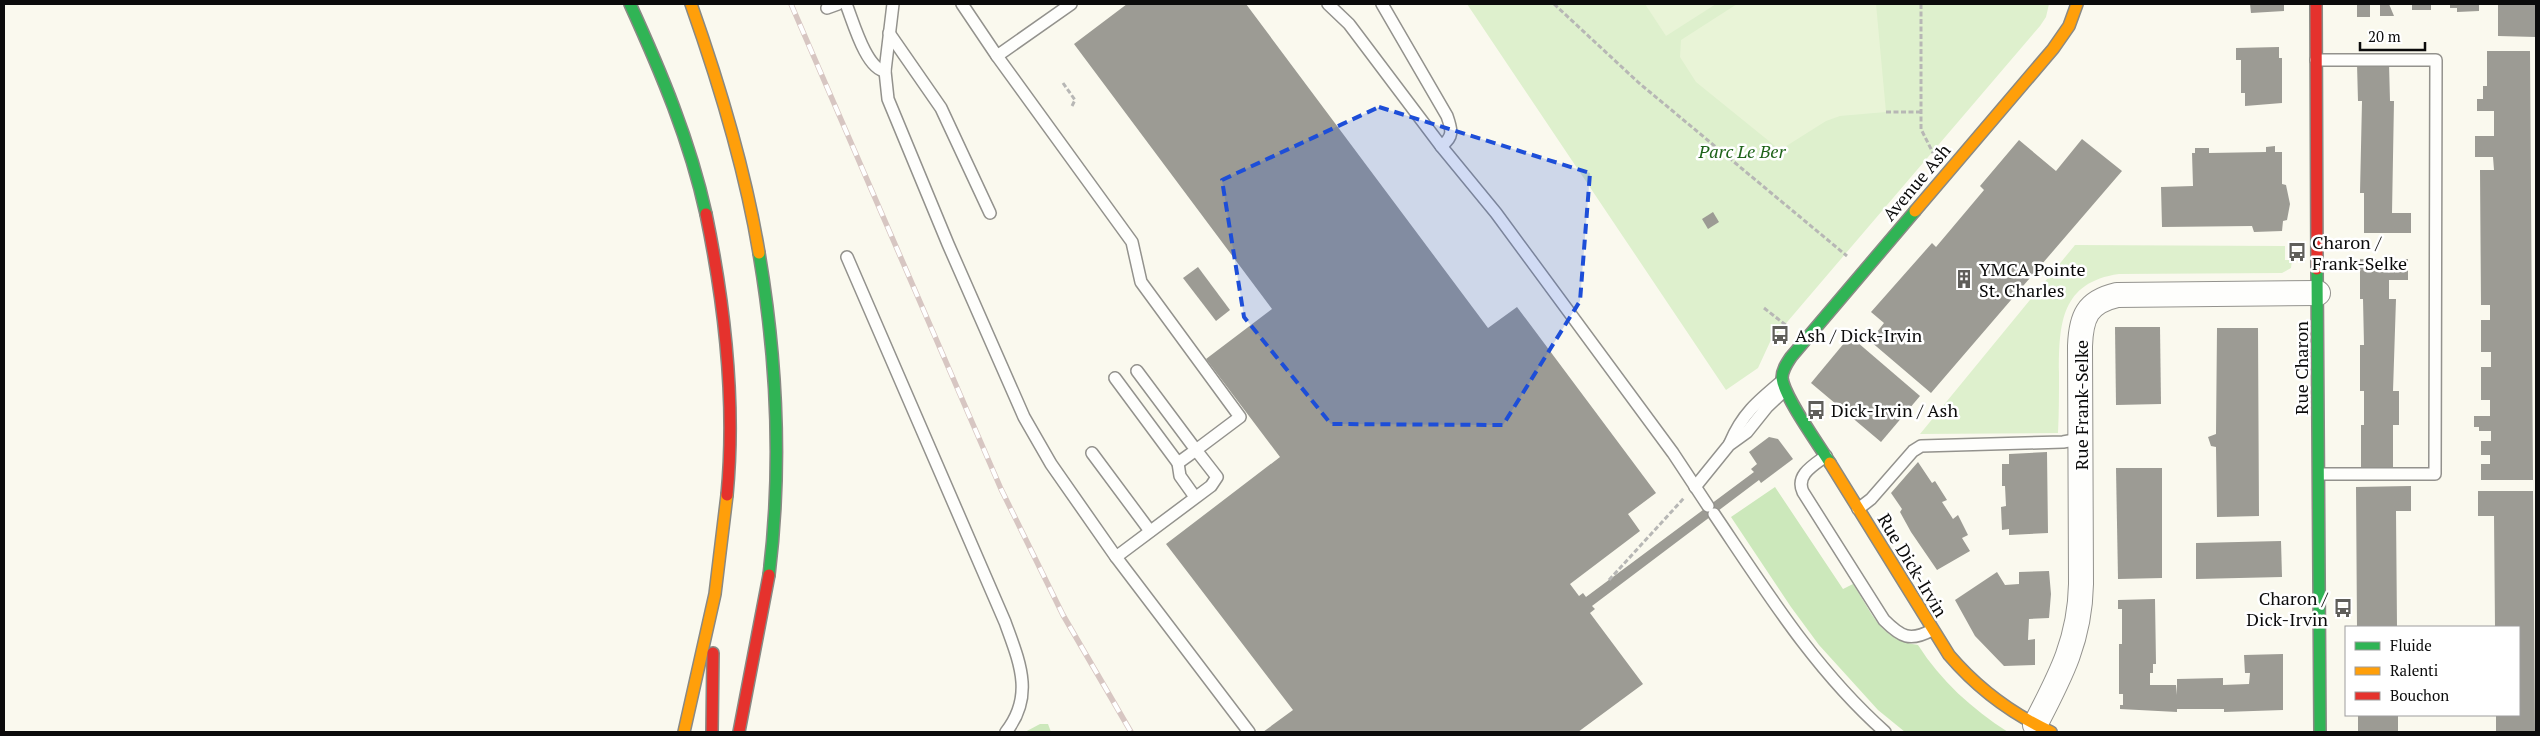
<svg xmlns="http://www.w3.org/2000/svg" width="2540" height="736" viewBox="0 0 2540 736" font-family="'PT Serif',serif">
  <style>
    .green { fill: #def0cd }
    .forest { fill: #cce8bb }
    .pitch { fill: #e9f4d7 }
    .building { fill: #9c9b94 }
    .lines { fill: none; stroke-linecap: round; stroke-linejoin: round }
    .lane-casing { stroke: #93928d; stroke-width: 14 }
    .street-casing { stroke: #93928d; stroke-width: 26 }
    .fast-casing { stroke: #898984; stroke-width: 14 }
    .slow-casing { stroke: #898984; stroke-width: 14 }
    .jam-casing { stroke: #898984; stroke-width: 14 }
    .path { stroke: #b7b7b5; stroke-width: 3; stroke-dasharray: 5 2.5; stroke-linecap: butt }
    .lane { stroke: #fefefc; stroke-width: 11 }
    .street { stroke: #fefefc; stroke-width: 24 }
    .fast { stroke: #30b455; stroke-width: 11 }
    .slow { stroke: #ff9f0a; stroke-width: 11 }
    .jam { stroke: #e5322d; stroke-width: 11 }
    .rail-casing { stroke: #d7c6c2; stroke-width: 5.5 }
    .rail { stroke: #fff; stroke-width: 4; stroke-dasharray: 11; stroke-linecap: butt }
    .marked { fill: #1d4ed8; fill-opacity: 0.2; stroke: #1d4ed8; stroke-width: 4; stroke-dasharray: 10 6; stroke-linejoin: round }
    .labels { text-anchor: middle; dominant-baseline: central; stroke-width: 5; stroke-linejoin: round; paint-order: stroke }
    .park-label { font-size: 18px; font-style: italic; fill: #1f631a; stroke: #fff }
    .street-label { font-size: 18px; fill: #0b0b0b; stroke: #fff }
    .poi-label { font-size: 18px; fill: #0b0b0b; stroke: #fff; text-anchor: start }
  </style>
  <rect width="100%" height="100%" fill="#faf9ee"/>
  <!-- green -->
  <g class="green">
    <polygon points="1467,4 2049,4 2046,17 2040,26 1770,342 1758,368 1726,390"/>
    <path d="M2075 245 2285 246V260H2292L2291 268 2282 273 2119 274C2061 282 2059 324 2059 372 2059 393 2059 413 2058 433L1920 434Z"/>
  </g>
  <!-- forest -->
  <g class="forest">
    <path d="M1775 487 1843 589 1853 584C1873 614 1879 639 1918 645 1941 681 1972 709 2008 732H1905L1878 710 1819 645 1791 607 1731 517Z"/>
    <polygon points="1040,724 1048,724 1051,732 1025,732"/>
  </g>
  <!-- pitch -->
  <g class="pitch">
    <polygon points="1645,4 1716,4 1666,36"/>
    <polygon points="1737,4 1876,4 1886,112 1840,116 1826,121 1780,150 1696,82 1680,57 1681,40"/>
  </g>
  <!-- building -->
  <g class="building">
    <polygon points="1127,4 1246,4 1488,328 1517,307 1656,493 1628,514 1640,531 1570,584 1579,596 1583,593 1586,597 1754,472 1751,469 1757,464 1749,452 1769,437 1778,439 1793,459 1761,483 1759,480 1592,606 1595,609 1590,613 1643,684 1578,732 1263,732 1293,710 1166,544 1280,457 1206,359 1272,309 1074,44"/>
    <polygon points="2250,4 2284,4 2284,11 2251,13"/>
    <rect x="2357" y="4" width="13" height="13"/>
    <polygon points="2380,4 2389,4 2394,16 2380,16"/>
    <rect x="2412" y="4" width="19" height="6"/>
    <polygon points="2450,4 2479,4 2479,11 2457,12 2457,8 2450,8"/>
    <polygon points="2498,4 2536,4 2536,37 2498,36"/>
    <polygon points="2279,47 2279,58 2282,58 2282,103 2245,106 2245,93 2241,93 2241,60 2236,60 2236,48"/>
    <polygon points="2487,51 2530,51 2533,480 2481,480 2481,464 2490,464 2490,455 2481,455 2481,441 2491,441 2491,431 2479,431 2479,427 2474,427 2474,416 2490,416 2490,400 2481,400 2481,367 2491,367 2491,352 2481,352 2481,320 2490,320 2490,305 2481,305 2480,170 2494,170 2493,157 2475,157 2475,136 2494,136 2494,111 2477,111 2477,99 2483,99 2483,86 2487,86"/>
    <polygon points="2389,63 2390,101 2394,101 2392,213 2411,213 2411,233 2364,233 2364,193 2360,193 2362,101 2358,101 2357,64"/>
    <polygon points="2082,139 2122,171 1931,393 1870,341 1884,323 1871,312 1932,243 1936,247 1984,190 1980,186 2019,140 2056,171"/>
    <polygon points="2275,146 2275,152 2282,152 2282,184 2286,185 2290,204 2287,220 2283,221 2282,231 2254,232 2252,226 2162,227 2161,187 2193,186 2192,153 2195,153 2195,148 2209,148 2209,153 2266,152 2266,147"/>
    <polygon points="1713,212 1719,222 1708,229 1702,219"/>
    <polygon points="2360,259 2408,259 2408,280 2389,280 2389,299 2396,299 2393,391 2399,391 2399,425 2393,425 2393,468 2361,468 2361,425 2364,425 2364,391 2360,391 2360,345 2364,345 2363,299 2360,299"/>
    <polygon points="1198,267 1230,310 1216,321 1183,278"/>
    <polygon points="2115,327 2160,327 2161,404 2116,405"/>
    <polygon points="2217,328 2258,328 2259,516 2217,517 2216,447 2211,446 2208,437 2216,434"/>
    <polygon points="1850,336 1920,396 1881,442 1811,383"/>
    <polygon points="2047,452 2048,533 2009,535 2009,529 2002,530 2001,507 2006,506 2005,486 2002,486 2002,464 2009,464 2009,454"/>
    <polygon points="1918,462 1932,483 1935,481 1947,500 1942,502 1953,519 1958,515 1968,535 1962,538 1970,551 1937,570 1911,532 1900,512 1902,509 1891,493"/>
    <polygon points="2116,468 2162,468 2162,578 2118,579"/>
    <polygon points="2411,486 2411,511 2396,511 2397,627 2357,627 2356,487"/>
    <polygon points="2478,491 2533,491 2535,732 2496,732 2496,715 2519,715 2519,627 2495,627 2494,516 2478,516"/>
    <polygon points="2281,541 2282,577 2196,579 2196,543"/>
    <polygon points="2049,571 2051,594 2049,618 2029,619 2028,640 2035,639 2035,665 2004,666 1975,636 1955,600 1997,572 2005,585 2019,584 2019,572"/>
    <polygon points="2155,599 2156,664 2153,664 2153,673 2150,673 2150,685 2176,685 2177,695 2177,679 2223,678 2223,685 2249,684 2250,673 2245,673 2244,655 2283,654 2283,710 2224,712 2224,709 2177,709 2177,712 2120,709 2120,705 2123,705 2123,694 2119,694 2119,644 2122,644 2122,609 2118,609 2118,600"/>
    <rect x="2358" y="715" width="40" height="17"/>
  </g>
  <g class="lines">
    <!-- lane casing -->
    <g class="lane-casing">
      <g id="lane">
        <path d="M846 4C853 21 866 69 885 71"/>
        <polyline points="893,4 885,71 888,99 948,244 1024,417 1051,464 1116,557 1249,732"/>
        <polyline points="962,4 997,56 1071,4"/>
        <polyline points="1328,4 1349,24 1441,146 1496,213 1673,453 1708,506"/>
        <path d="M1382 4 1447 116C1452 130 1454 137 1441 146"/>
        <polyline points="827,8 838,4"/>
        <polyline points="889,33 941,108 990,213"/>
        <polyline points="997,56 1132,242 1141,282 1240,417 1196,450 1217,477 1211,486 1116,557"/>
        <polyline points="2316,60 2436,60 2435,474 2320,474"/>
        <path d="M847 257 1005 622C1019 661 1035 695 1006 732"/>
        <polyline points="1115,378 1178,463 1196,450 1137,371"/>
        <path d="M1730 443C1742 414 1758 401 1782 381"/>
        <polyline points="1092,453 1150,531"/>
        <path d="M1826 456C1814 465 1795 475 1803 492L1884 620C1901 637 1910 642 1932 630"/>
        <polyline points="1178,463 1180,476 1195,497"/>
        <polyline points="1695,487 1729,445 1747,432 1767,407 1785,390"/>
        <polyline points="1858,509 1871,499 1913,451 1921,446 2063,442 2080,439"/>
        <path d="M1714 514C1766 591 1815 670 1885 732"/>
      </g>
    </g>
    <!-- street casing -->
    <g class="street-casing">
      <path id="street" d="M2035 725C2060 677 2080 640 2081 584L2080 346C2081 317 2087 302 2117 295L2318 293"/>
    </g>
    <!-- fast casing -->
    <g class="fast-casing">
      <g id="fast">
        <path d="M630 4C661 72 690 141 706 214"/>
        <path d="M759 253C777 359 782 469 769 575"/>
        <polyline points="2317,269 2320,732"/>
        <path d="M1830 463C1819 445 1784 397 1782 378 1782 370 1787 363 1791 357L1915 211"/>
      </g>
    </g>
    <!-- slow casing -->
    <g class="slow-casing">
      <g id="slow">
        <path d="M691 4C720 86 745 168 759 253"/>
        <polyline points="1915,211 2053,49 2069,26 2077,4"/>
        <path d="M1830 463 1949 655C1978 689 2010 713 2051 732"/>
        <polyline points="684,732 715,594 727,495"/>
      </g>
    </g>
    <!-- jam casing -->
    <g class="jam-casing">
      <g id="jam">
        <polyline points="2316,4 2317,269"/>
        <path d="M706 214C725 306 736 401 727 495"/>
        <polyline points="712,732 713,653"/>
        <polyline points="739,732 769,575"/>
      </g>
    </g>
    <!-- path -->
    <g class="path">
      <polyline points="1554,4 1639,83 1847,256"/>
      <polyline points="1921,4 1921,129 1933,153"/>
      <polyline points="1063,83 1075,100 1071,108"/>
      <polyline points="1886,112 1921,112"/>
      <polyline points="1764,308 1787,326"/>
      <polyline points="1609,580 1684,498"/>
    </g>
    <!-- lane -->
    <use href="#lane" class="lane"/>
    <!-- street -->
    <use href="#street" class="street"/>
    <!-- fast -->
    <use href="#fast" class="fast"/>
    <!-- slow -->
    <use href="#slow" class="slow"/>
    <!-- jam -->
    <use href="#jam" class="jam"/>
    <!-- rail casing -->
    <g class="rail-casing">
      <polyline id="rail" points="791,4 1001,489 1063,615 1131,732"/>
    </g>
    <!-- rail -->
    <use href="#rail" class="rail"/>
  </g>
  <!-- marked area -->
  <path class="marked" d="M1379 107 1590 173 1580 301 1503 425 1331 424 1244 317 1222 180Z"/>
  <!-- icons -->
  <defs>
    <g id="bus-bare" transform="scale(1.5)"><path d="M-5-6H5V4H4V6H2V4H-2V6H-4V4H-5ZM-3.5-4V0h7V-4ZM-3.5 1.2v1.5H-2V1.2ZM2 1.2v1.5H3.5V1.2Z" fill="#5f5e5a" stroke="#fff" stroke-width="2.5" paint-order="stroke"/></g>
    <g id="building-bare" transform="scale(1.5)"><path d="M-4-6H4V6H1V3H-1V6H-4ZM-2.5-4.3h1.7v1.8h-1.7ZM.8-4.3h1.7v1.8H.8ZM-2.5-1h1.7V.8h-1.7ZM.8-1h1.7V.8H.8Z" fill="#5f5e5a" stroke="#fff" stroke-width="2.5" paint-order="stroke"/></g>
  </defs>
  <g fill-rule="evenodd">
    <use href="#bus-bare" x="2297" y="252"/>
    <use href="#building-bare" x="1964" y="279"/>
    <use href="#bus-bare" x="1780" y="335"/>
    <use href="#bus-bare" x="1816" y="410"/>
    <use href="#bus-bare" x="2343" y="608"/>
  </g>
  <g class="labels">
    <!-- park labels -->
    <g class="park-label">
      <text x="1742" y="151">Parc Le Ber</text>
    </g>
    <!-- street labels -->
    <g class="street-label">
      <text transform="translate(1916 182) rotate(-50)">Avenue Ash</text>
      <text transform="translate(2301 368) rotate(-90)">Rue Charon</text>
      <text transform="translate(2081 405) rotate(-90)">Rue Frank-Selke</text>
      <text transform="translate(1913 565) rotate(59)">Rue Dick-Irvin</text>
    </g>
    <!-- poi labels -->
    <g class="poi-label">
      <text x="2312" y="242">Charon /<tspan x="2312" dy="21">Frank-Selke</tspan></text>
      <text x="1979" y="269">YMCA Pointe<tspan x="1979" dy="21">St. Charles</tspan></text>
      <text x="1795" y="335">Ash / Dick-Irvin</text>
      <text x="1831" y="410">Dick-Irvin / Ash</text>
      <text x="2328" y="598" text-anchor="end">Charon /<tspan x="2328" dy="21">Dick-Irvin</tspan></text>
    </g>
  </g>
  <!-- border -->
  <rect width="2540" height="736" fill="none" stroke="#0b0b0b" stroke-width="10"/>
  <!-- legend -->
  <rect x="2345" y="626" width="175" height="90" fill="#ffffff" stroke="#9d9d9d"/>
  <rect x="2355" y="642" width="25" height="8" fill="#30b455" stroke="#9d9d9d"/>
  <text x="2390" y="651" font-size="15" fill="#0b0b0b">Fluide</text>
  <rect x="2355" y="667" width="25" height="8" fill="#ff9f0a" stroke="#9d9d9d"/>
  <text x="2390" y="676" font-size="15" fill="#0b0b0b">Ralenti</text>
  <rect x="2355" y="692" width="25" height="8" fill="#e5322d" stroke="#9d9d9d"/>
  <text x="2390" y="701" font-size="15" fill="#0b0b0b">Bouchon</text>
  <!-- scale -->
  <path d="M2360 42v8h65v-8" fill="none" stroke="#0b0b0b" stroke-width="2.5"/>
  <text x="2368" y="42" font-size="15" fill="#0b0b0b" stroke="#ffffff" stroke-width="4" paint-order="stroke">20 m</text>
</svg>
